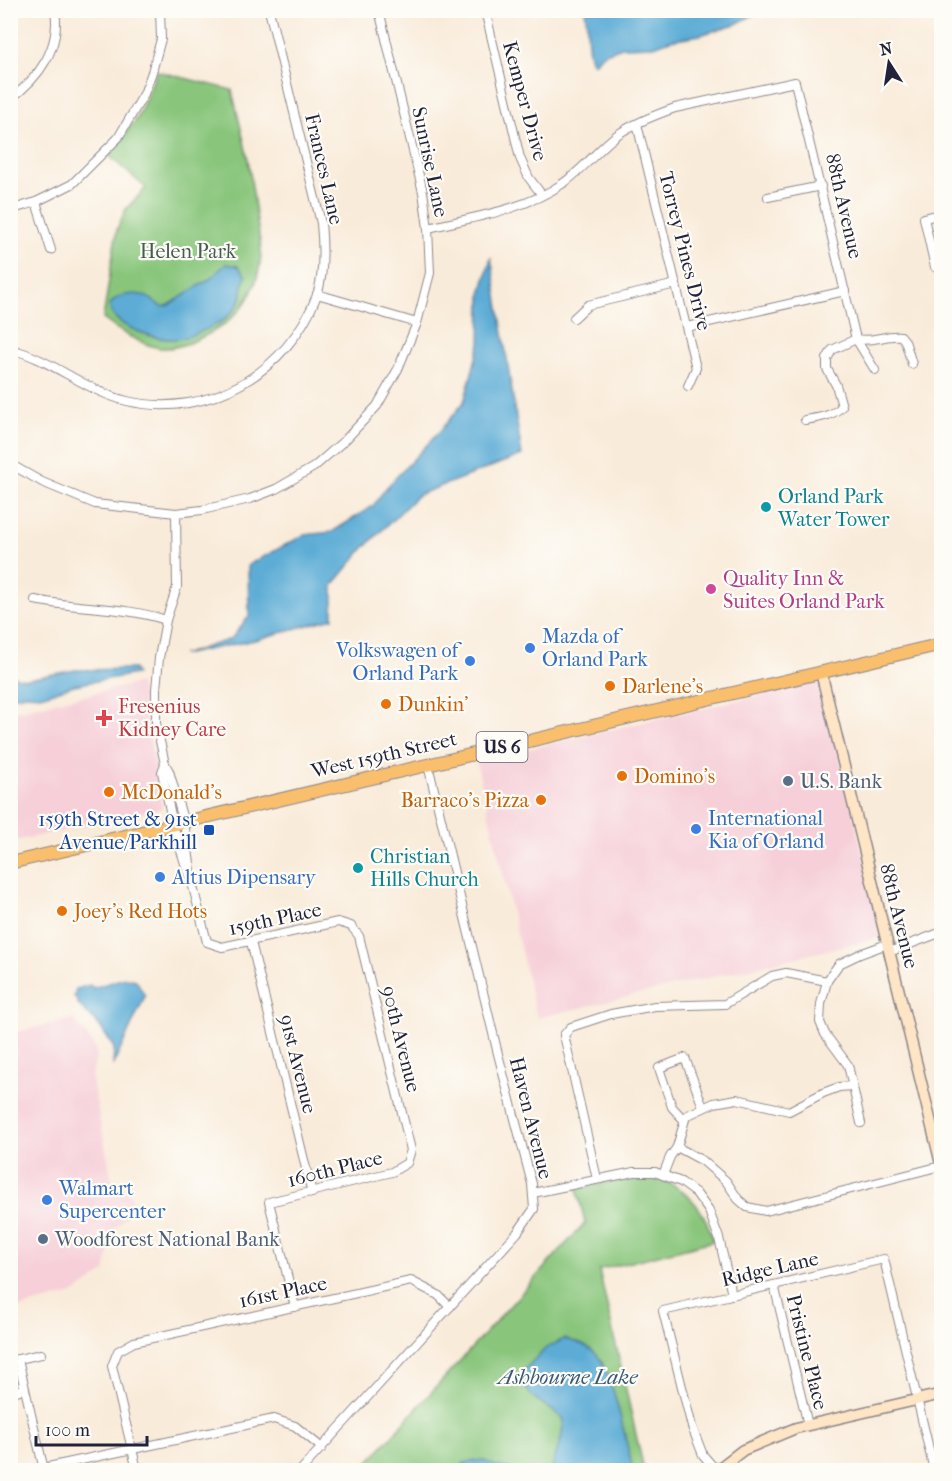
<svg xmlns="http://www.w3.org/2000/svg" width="952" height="1481" viewBox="0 0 952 1481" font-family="'IM FELL French Canon',serif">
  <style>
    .built { fill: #f6cfd8 }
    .green { fill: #89c67c; stroke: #56745c; stroke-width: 1.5 }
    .water { fill: #5cacd6; stroke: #3f6788; stroke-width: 1.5 }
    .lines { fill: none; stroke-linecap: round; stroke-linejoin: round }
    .street-casing { stroke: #8e868a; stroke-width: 10 }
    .secondary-casing { stroke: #8e868a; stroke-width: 13 }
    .primary-casing { stroke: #8e868a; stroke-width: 14 }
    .street { stroke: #fff; stroke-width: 8 }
    .secondary { stroke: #fde5c5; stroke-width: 10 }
    .primary { stroke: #f9bf6d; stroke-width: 12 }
    .culture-dot { fill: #0f9aa8; stroke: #fdfcf7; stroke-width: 2 }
    .hotel-dot { fill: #d1479c; stroke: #fdfcf7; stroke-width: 2 }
    .shop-dot { fill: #3f7fe0; stroke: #fdfcf7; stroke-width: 2 }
    .food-dot { fill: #e8710a; stroke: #fdfcf7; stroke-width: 2 }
    .health-dot { fill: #e0444e; stroke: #fdfcf7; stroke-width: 2 }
    .service-dot { fill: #5c6f8a; stroke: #fdfcf7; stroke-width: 2 }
    .transit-dot { fill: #1a4fb4; stroke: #fdfcf7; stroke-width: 2 }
    .labels { text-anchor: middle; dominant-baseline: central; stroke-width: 4.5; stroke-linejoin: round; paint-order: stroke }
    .shield { fill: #fdfcf7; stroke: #646373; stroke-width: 1.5 }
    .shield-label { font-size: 18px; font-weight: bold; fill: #22223b }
    .street-label { font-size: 20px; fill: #22223b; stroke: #fdfcf7 }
    .park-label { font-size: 20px; fill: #465b52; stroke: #fdfcf7 }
    .culture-label { font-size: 20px; fill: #0d838f; stroke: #fdfcf7; text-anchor: start }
    .hotel-label { font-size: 20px; fill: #b23c85; stroke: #fdfcf7; text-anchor: start }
    .shop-label { font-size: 20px; fill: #366cbe; stroke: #fdfcf7; text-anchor: start }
    .food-label { font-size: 20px; fill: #c56008; stroke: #fdfcf7; text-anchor: start }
    .health-label { font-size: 20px; fill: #be3a42; stroke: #fdfcf7; text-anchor: start }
    .service-label { font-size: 20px; fill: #4e5e75; stroke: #fdfcf7; text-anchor: start }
    .transit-label { font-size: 20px; fill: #164399; stroke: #fdfcf7; text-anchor: end }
    .water-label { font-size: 21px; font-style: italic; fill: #395979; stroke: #fdfcf7 }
  </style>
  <rect width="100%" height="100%" fill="#fdfcf7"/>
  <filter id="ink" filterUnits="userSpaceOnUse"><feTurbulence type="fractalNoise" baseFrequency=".0167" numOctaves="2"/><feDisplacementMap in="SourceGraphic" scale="12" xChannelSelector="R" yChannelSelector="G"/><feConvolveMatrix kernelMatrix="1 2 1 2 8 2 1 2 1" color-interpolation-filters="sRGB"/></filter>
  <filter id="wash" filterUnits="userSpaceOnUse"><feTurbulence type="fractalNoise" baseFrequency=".008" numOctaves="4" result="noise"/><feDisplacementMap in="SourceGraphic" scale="24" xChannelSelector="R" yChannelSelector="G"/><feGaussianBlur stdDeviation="1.35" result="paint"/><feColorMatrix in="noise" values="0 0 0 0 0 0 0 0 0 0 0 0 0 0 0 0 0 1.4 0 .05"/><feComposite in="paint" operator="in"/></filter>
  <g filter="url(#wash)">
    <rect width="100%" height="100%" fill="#f9ebd9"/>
    <!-- built -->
    <g class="built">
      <polygon points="821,681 883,937 537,1018 476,761"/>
      <polygon points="140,683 162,808 11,842 11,712"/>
      <polygon points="73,1019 92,1042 97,1055 91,1076 112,1180 132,1196 130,1213 114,1229 105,1272 73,1294 11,1310 11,1033"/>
    </g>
    <!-- green -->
    <g class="green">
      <path d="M157 71 232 90 248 159 261 249C261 294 236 323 196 340 185 345 172 349 160 348 142 345 117 330 103 319L117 229 126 209 146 188 109 156 138 117Z"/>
      <path d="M636 1176C676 1177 704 1202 713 1241L599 1270 644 1470H361L585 1223 577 1189Z"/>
    </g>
    <!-- water -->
    <g class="water">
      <path d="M585 11V10L805 11 757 13 736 24 700 35 670 40 654 46 622 47 603 54 593 64C585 49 589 28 585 11Z"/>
      <polygon points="491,257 522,455 418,495 364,548 333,585 333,618 255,640 182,655 231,639 249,616 248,565 304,535 332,532 373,506 386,488 440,431 464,402 480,343 481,294"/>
      <path d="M226 264 238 266 246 276C242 283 243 286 242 293 242 301 233 312 227 317 219 325 189 338 177 339 160 341 123 329 113 315 101 297 131 292 142 295 150 297 156 303 162 307L169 305 210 279Z"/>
      <polygon points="134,669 136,674 74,685 44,695 25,694 11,697 11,670 15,677 27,679 75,670"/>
      <polygon points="124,978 136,980 145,996 113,1066 114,1048 99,1025 78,1004 78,1001 74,996 76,989 90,985 93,988"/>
      <path d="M564 1339C574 1341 586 1345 594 1352 613 1368 626 1444 633 1470H551L561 1439 564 1420C546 1401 524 1402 522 1372L546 1348Z"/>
      <polygon points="482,1460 496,1466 509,1468 509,1470 461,1470 464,1463"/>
    </g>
  </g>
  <g filter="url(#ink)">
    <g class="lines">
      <!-- street casing -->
      <g class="street-casing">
        <g id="street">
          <polyline points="485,10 520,158 529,178 542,195"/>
          <path d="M10 99C39 78 61 48 55 10"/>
          <polyline points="637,124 696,368 688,386"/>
          <polyline points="768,197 821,186"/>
          <polyline points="36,202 51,250"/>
          <polyline points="10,210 36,202 72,184 118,138 144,94 152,72 161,39 160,10"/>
          <path d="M428 228C473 217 523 211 562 184 582 171 597 150 617 135 634 123 655 115 675 108L795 82 856 339C872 343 886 334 901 336L905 341 912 364"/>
          <polyline points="935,267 924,218 942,214"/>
          <polyline points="317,294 417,323"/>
          <polyline points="574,318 588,305 676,284"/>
          <polyline points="687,327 845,291"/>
          <path d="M10 349C52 359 85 391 127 401 208 420 288 372 317 295 324 275 323 244 321 223L269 10"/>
          <path d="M805 420C817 418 834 416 842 406L836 385 827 369V359L832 350 856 339 875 370"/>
          <polyline points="10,464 42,482 95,504 176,513 202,510 250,499 276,489 314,467 346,439 377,406 398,369 417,323 430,273 428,228 423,192 379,10"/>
          <polyline points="176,513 177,587 166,620 159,658 156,689 156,723 165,764 169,771 184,823 191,870 190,875 207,942 222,947 338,922 351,926 359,936 411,1150 407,1163 392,1172 269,1202 295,1307"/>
          <path d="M35 600C79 609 123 606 166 620"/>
          <polyline points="165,764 162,772 173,825 188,873"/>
          <polyline points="251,942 312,1193"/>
          <polyline points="889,952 942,932"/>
          <polyline points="941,1062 942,1062"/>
          <polyline points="684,1120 672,1107 659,1068 685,1058 703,1107"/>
          <polyline points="861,1123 848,1065 825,1034 820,1022 821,1004 827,981 839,964 860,954 887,944"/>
          <polyline points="677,1147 703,1161 726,1181 738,1199 747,1207 766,1211 941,1166"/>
          <polyline points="663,1175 670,1157 677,1147 686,1116 714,1103 737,1099 789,1111 823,1093 839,1087 852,1086"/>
          <polyline points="597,1179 564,1035 571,1027 611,1014 655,1006 725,1004 772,976 786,973 827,981"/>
          <polyline points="533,1193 634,1172 655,1172 681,1182 696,1193 709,1211 719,1238 732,1295"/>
          <polyline points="774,1285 808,1425"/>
          <polyline points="18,1359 44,1470"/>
          <polyline points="10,1361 41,1354"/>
          <polyline points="10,1392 25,1389"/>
          <polyline points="34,1470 274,1419 295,1426 322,1448"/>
          <polyline points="137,1470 112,1366 118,1351 134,1342 411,1281 438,1295 450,1307"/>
          <polyline points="301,1470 517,1233 534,1209 532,1184 498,1054 428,765"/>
          <polyline points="716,1470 703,1455 692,1427 663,1311 884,1259 934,1470"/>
        </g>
      </g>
      <!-- secondary casing -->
      <g class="secondary-casing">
        <g id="secondary">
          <polyline points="821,672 942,1168"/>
          <polyline points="717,1470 743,1450 796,1428 942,1394"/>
        </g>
      </g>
      <!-- primary casing -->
      <g class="primary-casing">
        <polyline id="primary" points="10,863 942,644"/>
      </g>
      <!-- street -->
      <use href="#street" class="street"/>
      <!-- secondary -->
      <use href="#secondary" class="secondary"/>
      <!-- primary -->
      <use href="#primary" class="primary"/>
    </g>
  </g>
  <!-- markers -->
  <g class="culture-dot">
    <circle cx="766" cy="507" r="6"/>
    <circle cx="358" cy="868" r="6"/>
  </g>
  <circle class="hotel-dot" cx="711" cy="589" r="6"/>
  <g class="shop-dot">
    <circle cx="530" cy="648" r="6"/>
    <circle cx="470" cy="661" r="6"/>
    <circle cx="696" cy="829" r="6"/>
    <circle cx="160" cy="877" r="6"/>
    <circle cx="47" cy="1200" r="6"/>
  </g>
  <g class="food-dot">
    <circle cx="610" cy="686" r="6"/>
    <circle cx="386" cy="704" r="6"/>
    <circle cx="622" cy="776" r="6"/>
    <circle cx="109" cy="792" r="6"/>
    <circle cx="541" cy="800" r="6"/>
    <circle cx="62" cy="911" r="6"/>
  </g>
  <path class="health-dot" d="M101 709h6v6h6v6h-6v6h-6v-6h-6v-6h6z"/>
  <g class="service-dot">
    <circle cx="788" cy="781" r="6"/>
    <circle cx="43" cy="1239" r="6"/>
  </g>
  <rect class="transit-dot" x="203" y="824" width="12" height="12" rx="3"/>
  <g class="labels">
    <!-- shield labels -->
    <rect class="shield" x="476.5" y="732" width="51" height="30" rx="4.5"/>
    <g class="shield-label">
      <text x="502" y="747">US 6</text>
    </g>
    <!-- street labels -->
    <g class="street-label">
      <text transform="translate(525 101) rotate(75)">Kemper Drive</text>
      <text transform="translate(430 162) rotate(78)">Sunrise Lane</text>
      <text transform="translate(324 169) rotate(77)">Frances Lane</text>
      <text transform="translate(844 206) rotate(77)">88th Avenue</text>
      <text transform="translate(685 251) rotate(76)">Torrey Pines Drive</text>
      <text transform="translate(384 755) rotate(-13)">West 159th Street</text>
      <text transform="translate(899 916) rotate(76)">88th Avenue</text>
      <text transform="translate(275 919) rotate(-12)">159th Place</text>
      <text transform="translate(401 1039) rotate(76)">90th Avenue</text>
      <text transform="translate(298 1064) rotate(76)">91st Avenue</text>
      <text transform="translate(531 1118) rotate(76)">Haven Avenue</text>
      <text transform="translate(335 1169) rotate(-14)">160th Place</text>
      <text transform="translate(770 1269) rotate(-13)">Ridge Lane</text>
      <text transform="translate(283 1292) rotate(-12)">161st Place</text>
      <text transform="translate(807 1352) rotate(76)">Pristine Place</text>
    </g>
    <!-- park labels -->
    <g class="park-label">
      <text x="188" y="251">Helen Park</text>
    </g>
    <!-- culture labels -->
    <g class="culture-label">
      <text x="778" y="496">Orland Park<tspan x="778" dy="23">Water Tower</tspan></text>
      <text x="370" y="856">Christian<tspan x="370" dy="23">Hills Church</tspan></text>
    </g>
    <!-- hotel labels -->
    <g class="hotel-label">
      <text x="723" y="578">Quality Inn &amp;<tspan x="723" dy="23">Suites Orland Park</tspan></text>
    </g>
    <!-- shop labels -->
    <g class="shop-label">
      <text x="542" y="636">Mazda of<tspan x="542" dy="23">Orland Park</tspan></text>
      <text x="458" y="650" text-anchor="end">Volkswagen of<tspan x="458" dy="23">Orland Park</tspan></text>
      <text x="708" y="818">International<tspan x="708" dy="23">Kia of Orland</tspan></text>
      <text x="172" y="877">Altius Dipensary</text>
      <text x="59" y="1188">Walmart<tspan x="59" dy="23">Supercenter</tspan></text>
    </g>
    <!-- food labels -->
    <g class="food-label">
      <text x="622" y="686">Darlene's</text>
      <text x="398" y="704">Dunkin'</text>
      <text x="634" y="776">Domino's</text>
      <text x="121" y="792">McDonald's</text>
      <text x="529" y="800" text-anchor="end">Barraco's Pizza</text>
      <text x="74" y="911">Joey's Red Hots</text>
    </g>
    <!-- health labels -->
    <g class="health-label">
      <text x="118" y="706">Fresenius<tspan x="118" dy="23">Kidney Care</tspan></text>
    </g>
    <!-- service labels -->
    <g class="service-label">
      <text x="800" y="781">U.S. Bank</text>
      <text x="55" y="1239">Woodforest National Bank</text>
    </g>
    <!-- transit labels -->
    <g class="transit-label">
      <text x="197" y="819">159th Street &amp; 91st<tspan x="197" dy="23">Avenue/Parkhill</tspan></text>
    </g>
    <!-- water labels -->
    <g class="water-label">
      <text x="568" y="1377">Ashbourne Lake</text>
    </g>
  </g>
  <!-- margin -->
  <rect width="952" height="1481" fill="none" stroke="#fdfcf7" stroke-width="36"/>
  <!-- north arrow -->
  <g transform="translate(889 63) rotate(348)" stroke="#fdfcf7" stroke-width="4.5" paint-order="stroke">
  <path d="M0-4.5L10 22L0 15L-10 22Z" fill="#22223b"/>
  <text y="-9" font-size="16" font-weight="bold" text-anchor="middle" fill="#22223b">N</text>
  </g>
  <!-- scale -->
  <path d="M36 1436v9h111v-9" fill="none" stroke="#22223b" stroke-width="3"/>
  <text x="45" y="1436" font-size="18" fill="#22223b" stroke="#fdfcf7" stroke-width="4.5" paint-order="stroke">100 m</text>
</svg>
